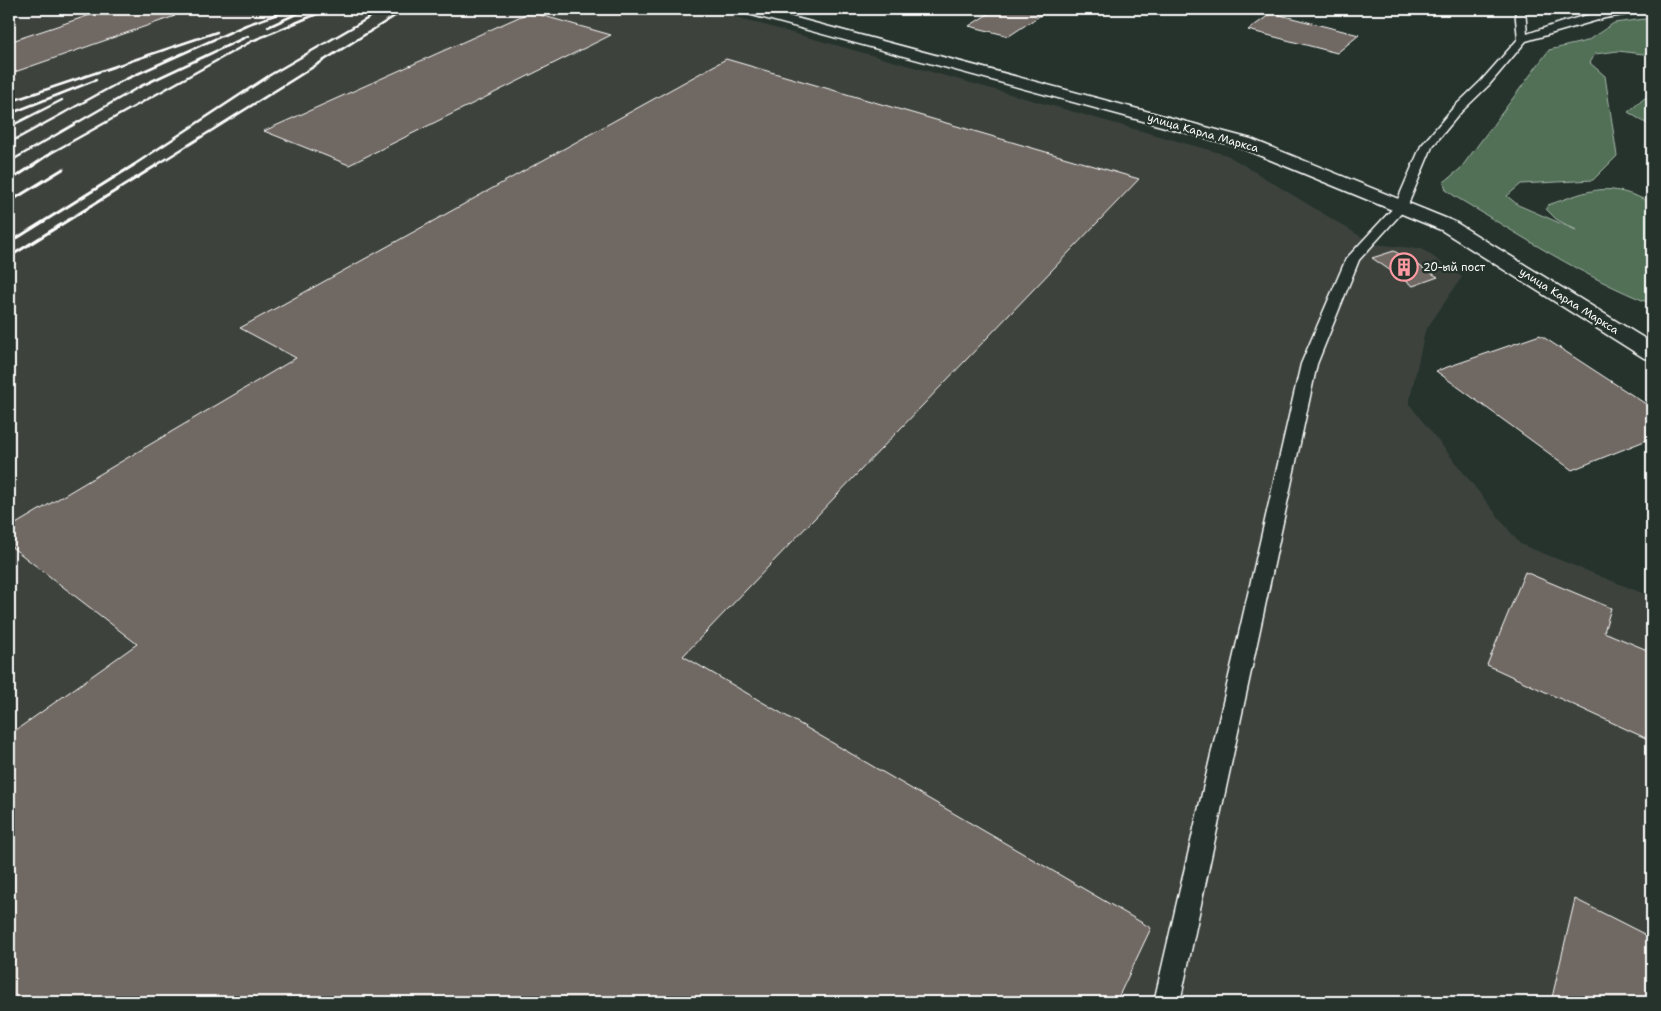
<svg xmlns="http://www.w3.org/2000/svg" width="1661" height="1011" viewBox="0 0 1661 1011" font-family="'Shantell Sans',sans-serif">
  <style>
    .built { fill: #3c433d }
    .green { fill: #516f57; stroke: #a8b7ab }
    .building { fill: #706762; stroke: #fff }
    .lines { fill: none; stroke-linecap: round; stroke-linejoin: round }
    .lane-casing { stroke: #fff; stroke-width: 3 }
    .street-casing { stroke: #fff; stroke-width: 3 }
    .lane { fill: #26332d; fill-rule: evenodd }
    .street { fill: #26332d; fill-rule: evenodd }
    .rail-far1 { stroke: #fff; stroke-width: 2.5 }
    .rail { stroke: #fff; stroke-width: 3 }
    .labels { text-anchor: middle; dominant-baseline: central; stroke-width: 5; stroke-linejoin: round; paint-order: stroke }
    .far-street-label { font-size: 11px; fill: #fff; stroke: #26332d }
    .far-poi-label { font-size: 11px; fill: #fff; stroke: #26332d; text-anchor: start }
  </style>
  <rect width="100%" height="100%" fill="#26332d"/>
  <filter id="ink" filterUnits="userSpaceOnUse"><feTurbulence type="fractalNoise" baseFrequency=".02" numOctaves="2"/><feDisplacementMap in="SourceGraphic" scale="10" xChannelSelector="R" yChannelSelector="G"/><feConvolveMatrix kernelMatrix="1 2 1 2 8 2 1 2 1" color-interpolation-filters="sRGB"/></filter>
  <g filter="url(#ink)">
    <!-- built -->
    <polygon class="built" points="44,9 707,9 1227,155 1373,244 1422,249 1462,277 1425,331 1409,404 1520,544 1652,597 1652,1002 9,1002 9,20"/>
    <!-- green -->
    <g class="green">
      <path d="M1652 18V55L1618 51 1595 54 1590 63 1605 76 1617 156 1593 180 1521 184 1507 196 1518 205 1576 230 1556 219 1546 209 1548 205C1594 189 1606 181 1652 203V270L1649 269 1652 271V304C1583 277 1520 235 1456 197L1446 190 1444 182 1460 169 1549 50 1587 41 1614 23Z"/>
      <polygon points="1652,92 1652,127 1628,112"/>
    </g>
    <!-- building -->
    <g class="building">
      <polygon points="108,9 155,9 175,16 9,74 9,42"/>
      <polygon points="996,9 1050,9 1009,36 969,26"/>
      <polygon points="530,12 611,35 349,165 264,131"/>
      <polygon points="1272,13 1359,35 1337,53 1248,30"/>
      <polygon points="726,59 1139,179 683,656 1151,928 1116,1002 9,1002 9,735 137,644 9,545 9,528 296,358 240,328"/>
      <polygon points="1394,251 1438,277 1413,286 1372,258"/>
      <polygon points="1540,335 1652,408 1652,438 1572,470 1436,371"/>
      <polygon points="1525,572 1611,608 1604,632 1652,652 1652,741 1487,665"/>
      <polygon points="1575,899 1652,938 1652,1002 1551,1002"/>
    </g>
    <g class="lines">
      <!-- lane casing -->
      <g class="lane-casing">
        <path id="lane" d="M1515 9H1525L1527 34C1565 21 1607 6 1647 9L1642 12 1605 18 1526 41 1489 85 1461 112 1432 147 1407 207 1359 260 1317 364 1180 1002H1154L1301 364 1346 259 1395 206 1421 146 1453 108 1481 81 1518 39Z"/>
      </g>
      <!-- street casing -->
      <g class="street-casing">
        <polygon id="street" points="739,9 762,9 1251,139 1455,222 1652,343 1652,360 1644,358 1441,230 1239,147 741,12"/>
      </g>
      <!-- lane -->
      <use href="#lane" class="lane"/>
      <!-- street -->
      <use href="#street" class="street"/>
      <!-- rail-far1 -->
      <g class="rail-far1">
        <polyline points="268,27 307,9"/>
        <polyline points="9,102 217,32"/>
        <polyline points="9,114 96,80"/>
        <polyline points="9,127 62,100"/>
        <polyline points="9,143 124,80 246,25 292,9"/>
        <polyline points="9,162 139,87 248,36"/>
        <polyline points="32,166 51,153 252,41 329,9"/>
        <polyline points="132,166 270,75 384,9"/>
        <polyline points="155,166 406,9"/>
      </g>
      <!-- rail -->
      <g class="rail">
        <polyline points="9,181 34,165"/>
        <polyline points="9,202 63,169"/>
        <polyline points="9,243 134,165"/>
        <polyline points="9,257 157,165"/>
      </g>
    </g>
  </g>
  <!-- icons -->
  <defs>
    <g id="building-ring" transform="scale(1.4375)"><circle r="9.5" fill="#26332d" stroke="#ff9aa2" stroke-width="1.5"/><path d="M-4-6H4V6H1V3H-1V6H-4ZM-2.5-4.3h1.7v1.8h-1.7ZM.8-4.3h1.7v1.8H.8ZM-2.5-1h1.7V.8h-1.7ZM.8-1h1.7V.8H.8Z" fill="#ff9aa2"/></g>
  </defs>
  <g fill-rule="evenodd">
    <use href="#building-ring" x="1404" y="267"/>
  </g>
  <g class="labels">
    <!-- far-street labels -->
    <g class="far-street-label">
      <text transform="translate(1203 133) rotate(16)">улица Карла Маркса</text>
      <text transform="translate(1569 301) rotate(32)">улица Карла Маркса</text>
    </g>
    <!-- far-poi labels -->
    <g class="far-poi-label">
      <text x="1423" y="267">20-ый пост</text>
    </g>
  </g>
  <!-- margin -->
  <rect width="1661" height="1011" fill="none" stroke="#26332d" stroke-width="30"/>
  <rect x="15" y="15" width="1631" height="981" fill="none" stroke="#fff" stroke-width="2" filter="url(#ink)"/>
</svg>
